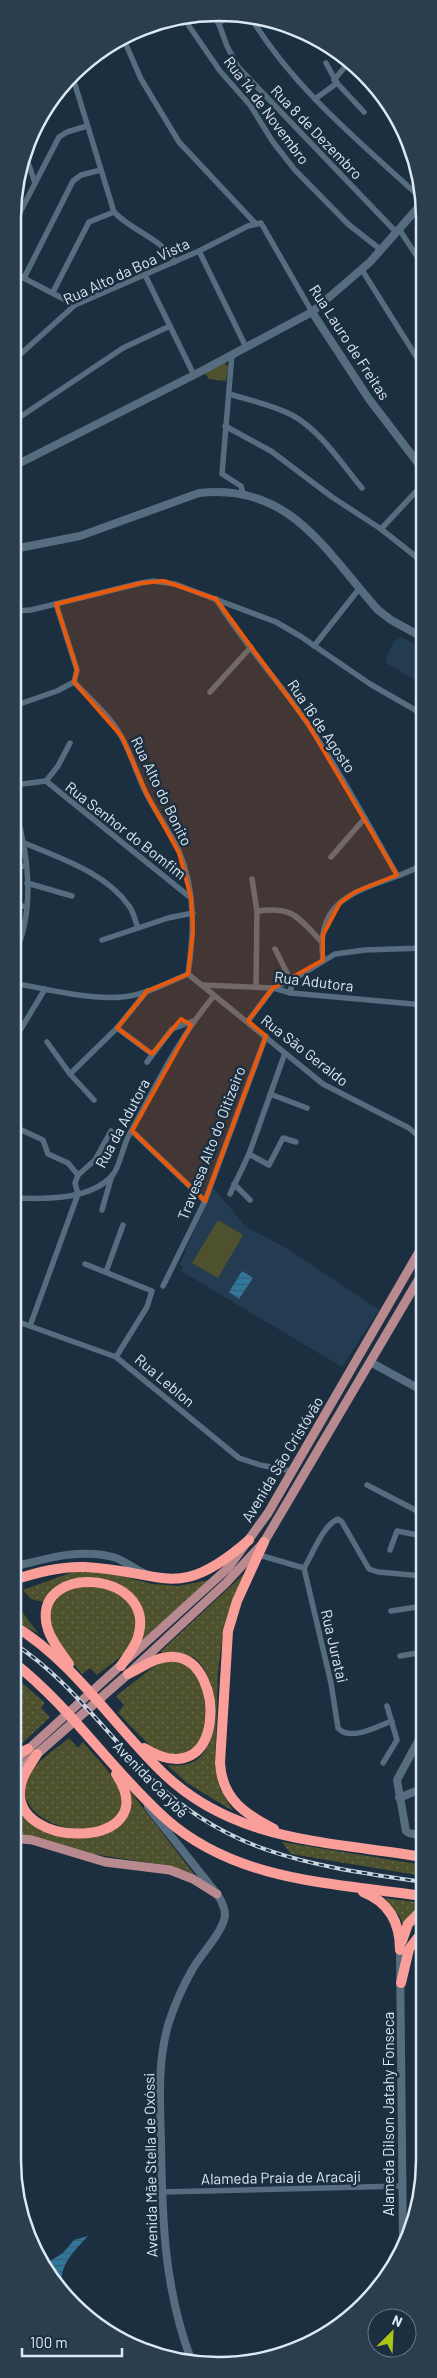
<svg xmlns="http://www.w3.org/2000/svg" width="437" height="2378" viewBox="0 0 437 2378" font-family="Barlow,sans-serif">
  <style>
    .built { fill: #233c51 }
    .grass { fill: url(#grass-dots) }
    .park { fill: url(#park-tufts) }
    .pitch { fill: #4e512d }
    .water { fill: url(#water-rules) }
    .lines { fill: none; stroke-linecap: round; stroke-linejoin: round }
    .street { stroke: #566c7f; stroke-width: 5.5 }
    .secondary { stroke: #566c7f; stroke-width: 8 }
    .primary { stroke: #b88a8f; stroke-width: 9 }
    .highway { stroke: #fa9e99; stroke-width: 10 }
    .rail-casing { stroke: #c8d4e0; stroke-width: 4 }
    .rail { stroke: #1b2f40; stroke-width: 2; stroke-dasharray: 5.5; stroke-linecap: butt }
    .marked { fill: #e8590c; fill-opacity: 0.2; stroke: #e8590c; stroke-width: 4; stroke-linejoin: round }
    .labels { text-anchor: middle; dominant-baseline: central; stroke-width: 5; stroke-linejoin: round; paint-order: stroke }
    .street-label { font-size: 15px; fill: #dce8f3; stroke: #1b2f40 }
    .rim { fill: none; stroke: #dce8f3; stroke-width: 2.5 }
  </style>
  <defs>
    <pattern id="grass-dots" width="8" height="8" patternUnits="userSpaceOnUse" patternTransform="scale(1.25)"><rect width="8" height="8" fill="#4e512d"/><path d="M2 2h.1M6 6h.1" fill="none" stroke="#676a4c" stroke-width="1.8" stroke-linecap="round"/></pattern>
    <pattern id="park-tufts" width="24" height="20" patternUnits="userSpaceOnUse" patternTransform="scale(1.25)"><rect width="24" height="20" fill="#4e512d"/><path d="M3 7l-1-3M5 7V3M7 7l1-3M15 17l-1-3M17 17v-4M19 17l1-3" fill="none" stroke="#676a4c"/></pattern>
    <pattern id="water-rules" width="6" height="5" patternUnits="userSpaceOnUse" patternTransform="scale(1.25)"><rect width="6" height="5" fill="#31769b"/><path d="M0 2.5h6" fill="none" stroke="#3a5e72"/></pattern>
  </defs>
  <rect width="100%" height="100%" fill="#1b2f40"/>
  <!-- built -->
  <g class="built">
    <polygon points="401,637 424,649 424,677 421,684 385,662 393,642"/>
    <polygon points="212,1186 246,1227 286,1248 379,1310 342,1367 181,1271 183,1266 180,1264"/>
  </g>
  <!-- grass -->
  <g class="grass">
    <path d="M73 1572H105L152 1584 178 1586 209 1580 143 1639C145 1626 146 1613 139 1601 127 1582 81 1571 62 1583 54 1588 48 1596 43 1602L31 1599 23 1590Z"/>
    <path d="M245 1573 223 1635 218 1671 215 1767 220 1788 233 1811 187 1783 167 1765C179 1766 190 1766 200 1757 222 1737 219 1675 194 1658 184 1652 172 1652 160 1652Z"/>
    <path d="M71 1587C81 1587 92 1586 102 1587 131 1591 147 1623 129 1647 121 1658 107 1667 97 1675L90 1668 82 1674C61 1648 28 1609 71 1587Z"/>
    <polygon points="13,1600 39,1634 13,1620"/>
    <polygon points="167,1660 185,1663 203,1684 206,1717 203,1739 180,1758 151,1747 118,1713 124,1705 116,1696 152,1668"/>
    <polygon points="13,1675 45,1703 41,1708 50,1717 13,1752"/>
    <path d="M69 1738 78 1748 83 1742C93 1755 119 1779 121 1794 131 1855 0 1830 29 1774 38 1760 57 1748 69 1738Z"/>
    <path d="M18 1779C16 1790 15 1803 21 1812 30 1825 43 1829 57 1834 94 1845 130 1836 130 1791L194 1874 165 1865 86 1853 13 1832V1784Z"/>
    <polygon points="282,1842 423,1865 423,1876 291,1854"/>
    <polygon points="385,1898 423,1903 423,1905 404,1927 400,1917"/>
  </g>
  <!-- park -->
  <polygon class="park" points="224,362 228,367 226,381 209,379 204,372"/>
  <!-- pitch -->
  <polygon class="pitch" points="218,1220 243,1235 218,1278 192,1263"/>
  <!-- water -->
  <g class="water">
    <polygon points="242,1271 253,1278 239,1299 229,1292"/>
    <path d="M88 2236C72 2254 61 2262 61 2287L45 2264 63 2253 74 2240Z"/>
  </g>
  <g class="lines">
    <!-- street -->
    <g class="street">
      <polyline points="216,16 227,46 238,67 396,232"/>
      <path d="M250 16C293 88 361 143 422 199"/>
      <polyline points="187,18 189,26 220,71 250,105 273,142 295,170 348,224 381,250"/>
      <polyline points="218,23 233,15"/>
      <polyline points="124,40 141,79 179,142 256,224"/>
      <polyline points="326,63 337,83 364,112"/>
      <path d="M73 78 114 212C133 232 160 237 175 262"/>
      <polyline points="334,80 349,62"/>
      <polyline points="315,99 337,83"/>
      <polyline points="26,156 35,183"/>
      <polyline points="14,224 59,137 67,132 87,126"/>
      <polyline points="399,229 424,267"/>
      <polyline points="199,251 246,347"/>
      <polyline points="362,270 424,369"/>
      <polyline points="14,273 75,305"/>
      <polyline points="145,275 194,375"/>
      <polyline points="24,278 73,181 81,175 101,170"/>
      <polyline points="53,292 89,222 114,212"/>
      <polyline points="232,354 222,474 241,486 243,493"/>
      <polyline points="14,360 75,305 199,251 248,226 261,223 312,312"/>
      <path d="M229 394C249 400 273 405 292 415 321 431 341 463 362 488"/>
      <polyline points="14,421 123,348 170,326"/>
      <polyline points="225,426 271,451 332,497 381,529 424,563"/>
      <polyline points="381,529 424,483"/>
      <path d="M216 599C243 643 279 681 308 724 341 773 368 824 397 875"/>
      <polyline points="56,604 77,670 74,682"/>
      <polyline points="14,611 31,610 141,583 153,581 175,584 276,622 300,636 370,684 424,715"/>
      <polyline points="314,646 359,589"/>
      <path d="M74 682C90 699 110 716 121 736 132 755 137 776 147 795 157 814 170 832 179 851 196 891 194 933 188 974"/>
      <polyline points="210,692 251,647"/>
      <polyline points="14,706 57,691 74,682"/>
      <polyline points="46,781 191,898"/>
      <polyline points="14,785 46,781 58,766 70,743"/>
      <path d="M22 842C59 858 105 872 129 906 134 912 135 921 138 928"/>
      <polyline points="331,857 365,818"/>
      <polyline points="14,867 25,866"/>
      <polyline points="252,879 257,911 256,987"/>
      <polyline points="27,883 72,896"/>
      <polyline points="14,907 27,906"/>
      <path d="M257 911C294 906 297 917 322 942"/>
      <polyline points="102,940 168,918 193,913"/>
      <polyline points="275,949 291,981 291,993"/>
      <path d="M14 956C36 910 28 852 14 805"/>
      <path d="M323 960C313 886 379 890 424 864"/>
      <polyline points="188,974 323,1084 409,1128 423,1140"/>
      <path d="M14 983C44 989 91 1000 122 997 145 995 167 983 188 974"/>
      <polyline points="202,985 273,988 291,993 424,1005"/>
      <polyline points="248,1021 273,988 291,981 335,954 365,950 424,948"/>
      <polyline points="117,1028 152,1054"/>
      <polyline points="13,1042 45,989"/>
      <polyline points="47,1042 70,1074 94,1100"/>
      <polyline points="147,1062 172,1029 193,1021"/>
      <polyline points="70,1074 117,1028 147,991"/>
      <polyline points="270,1094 307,1108"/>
      <polyline points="13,1126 43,1140 48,1154 68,1163 78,1175 75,1183 78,1194 30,1326"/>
      <polyline points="132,1131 205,1201"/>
      <polyline points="249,1154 269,1165 283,1138 296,1142"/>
      <polyline points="78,1175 95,1160 111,1131"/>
      <polyline points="234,1184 250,1200"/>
      <polyline points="230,1194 249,1154 285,1053"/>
      <path d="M13 1198C44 1199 88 1201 112 1176 120 1167 122 1149 128 1137 154 1089 178 1039 213 997"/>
      <polyline points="102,1210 112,1175"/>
      <polyline points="85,1264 152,1291 147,1307 116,1357"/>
      <polyline points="106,1272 123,1225"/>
      <polyline points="163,1286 205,1201 266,1036"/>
      <polyline points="13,1320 116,1357 239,1458 260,1465 292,1471"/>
      <polyline points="367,1485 423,1514"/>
      <polyline points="390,1550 397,1531 423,1536"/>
      <polyline points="259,1555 304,1568"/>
      <polyline points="391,1611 423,1606"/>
      <polyline points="400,1656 423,1652"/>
      <path d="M392 1721C378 1726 350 1742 338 1728L331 1683 304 1568C313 1554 322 1526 338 1519L342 1522 369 1569 378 1572 423 1576"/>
      <polyline points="383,1763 397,1740 387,1706"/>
      <polyline points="162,2192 402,2186"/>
    </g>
    <!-- secondary -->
    <g class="secondary">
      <polyline points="312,312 369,399 424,471"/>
      <polyline points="14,466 194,375 312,312 370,262 423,202"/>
      <path d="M14 549 80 536 199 493C291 483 325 551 378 610L391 620 424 638"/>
      <polyline points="372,1363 423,1391"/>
      <path d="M13 1567C45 1559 80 1548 113 1557 124 1560 134 1569 144 1573"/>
      <polyline points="399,1798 423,1788"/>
      <path d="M148 1807 217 1894C221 1900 225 1907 225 1915 224 1931 200 1955 192 1970 183 1986 175 2004 169 2022 157 2061 160 2102 161 2142 162 2218 164 2290 192 2362"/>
      <polyline points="423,1836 409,1833 406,1831 397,1780 423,1732"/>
      <polyline points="400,1950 403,2245"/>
    </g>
    <!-- primary -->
    <g class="primary">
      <polyline points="13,1763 228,1568 268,1513 423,1245"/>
      <polyline points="13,1775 128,1674 226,1583 264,1542 423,1272"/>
      <polyline points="13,1838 32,1840 105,1862 170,1870 193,1879 217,1894"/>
    </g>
    <!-- highway -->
    <g class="highway">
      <path d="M264 1542 237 1601 228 1631 220 1763C222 1799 245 1814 274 1829"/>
      <path d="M13 1580C36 1573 60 1566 85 1567 165 1571 177 1603 249 1540"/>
      <path d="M13 1625C73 1661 112 1723 161 1771 234 1843 329 1841 423 1857"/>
      <path d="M13 1662C71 1707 111 1770 166 1819 237 1882 334 1883 423 1896"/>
      <path d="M69 1664C60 1651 48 1637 46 1621 39 1563 153 1572 139 1633 137 1645 127 1656 121 1666"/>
      <path d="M128 1674C143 1667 158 1655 175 1657 227 1661 226 1798 144 1748"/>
      <path d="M37 1754C31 1764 23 1773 21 1785 6 1852 168 1851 116 1774"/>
      <polyline points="13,1756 28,1749"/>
      <path d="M363 1892C389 1902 400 1922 400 1950"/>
      <polyline points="402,1941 408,1924 423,1909"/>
      <polyline points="401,1983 409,1949 423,1931"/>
    </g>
    <!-- rail casing -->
    <g class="rail-casing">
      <path id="rail" d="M13 1643C65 1676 102 1728 145 1772 225 1855 315 1866 423 1882"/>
    </g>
    <!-- rail -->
    <use href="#rail" class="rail"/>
  </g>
  <!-- marked area -->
  <path class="marked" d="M164 581 216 599 308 724 397 875 355 892 340 903 323 935V960L273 988 248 1021 266 1036 205 1201 132 1131 191 1025 181 1019 152 1054 117 1028 147 991 188 974 193 931 191 898 179 853 147 795 122 737 74 682 77 670 56 604 141 583Z"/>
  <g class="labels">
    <!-- street labels -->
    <g class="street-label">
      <text transform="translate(267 110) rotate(53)">Rua 14 de Novembro</text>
      <text transform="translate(317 132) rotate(46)">Rua 8 de Dezembro</text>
      <text transform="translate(126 271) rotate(-25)">Rua Alto da Boa Vista</text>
      <text transform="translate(350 342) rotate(57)">Rua Lauro de Freitas</text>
      <text transform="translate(322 726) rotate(56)">Rua 16 de Agosto</text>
      <text transform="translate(162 791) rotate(64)">Rua Alto do Bonito</text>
      <text transform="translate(126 830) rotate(38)">Rua Senhor do Bomfim</text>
      <text transform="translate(314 981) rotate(7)">Rua Adutora</text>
      <text transform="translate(305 1050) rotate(38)">Rua São Geraldo</text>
      <text transform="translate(122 1123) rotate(-62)">Rua da Adutora</text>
      <text transform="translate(211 1143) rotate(-69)">Travessa Alto do Oitizeiro</text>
      <text transform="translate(165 1380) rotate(40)">Rua Leblon</text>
      <text transform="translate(282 1459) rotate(-59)">Avenida São Cristóvão</text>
      <text transform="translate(335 1646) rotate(77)">Rua Juratai</text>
      <text transform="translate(151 1779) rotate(46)">Avenida Carybé</text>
      <text transform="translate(388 2114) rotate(-90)">Alameda Dilson Jatahy Fonseca</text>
      <text transform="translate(150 2165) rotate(-91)">Avenida Mãe Stella de Oxóssi</text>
      <text transform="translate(281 2177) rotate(-1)">Alameda Praia de Aracaji</text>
    </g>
  </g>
  <!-- crop -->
  <path d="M0 0H437V2378H0ZM218 21H219A197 197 0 0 1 416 218V2160A197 197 0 0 1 219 2357H218A197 197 0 0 1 21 2160V218A197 197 0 0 1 218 21Z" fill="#2a3e4e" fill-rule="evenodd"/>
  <path class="rim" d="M218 21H219A197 197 0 0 1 416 218V2160A197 197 0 0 1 219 2357H218A197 197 0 0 1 21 2160V218A197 197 0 0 1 218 21Z"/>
  <!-- north arrow -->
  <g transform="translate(392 2333) rotate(24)"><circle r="24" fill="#1b2f40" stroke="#687988"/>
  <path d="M0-4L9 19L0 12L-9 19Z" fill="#abc614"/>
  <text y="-8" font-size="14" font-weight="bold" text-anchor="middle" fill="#dce8f3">N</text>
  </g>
  <!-- scale -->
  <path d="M22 2348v8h100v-8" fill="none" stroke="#dce8f3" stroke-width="2.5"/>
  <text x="30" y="2348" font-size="15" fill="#dce8f3" stroke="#1b2f40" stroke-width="4" paint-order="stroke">100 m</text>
</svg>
